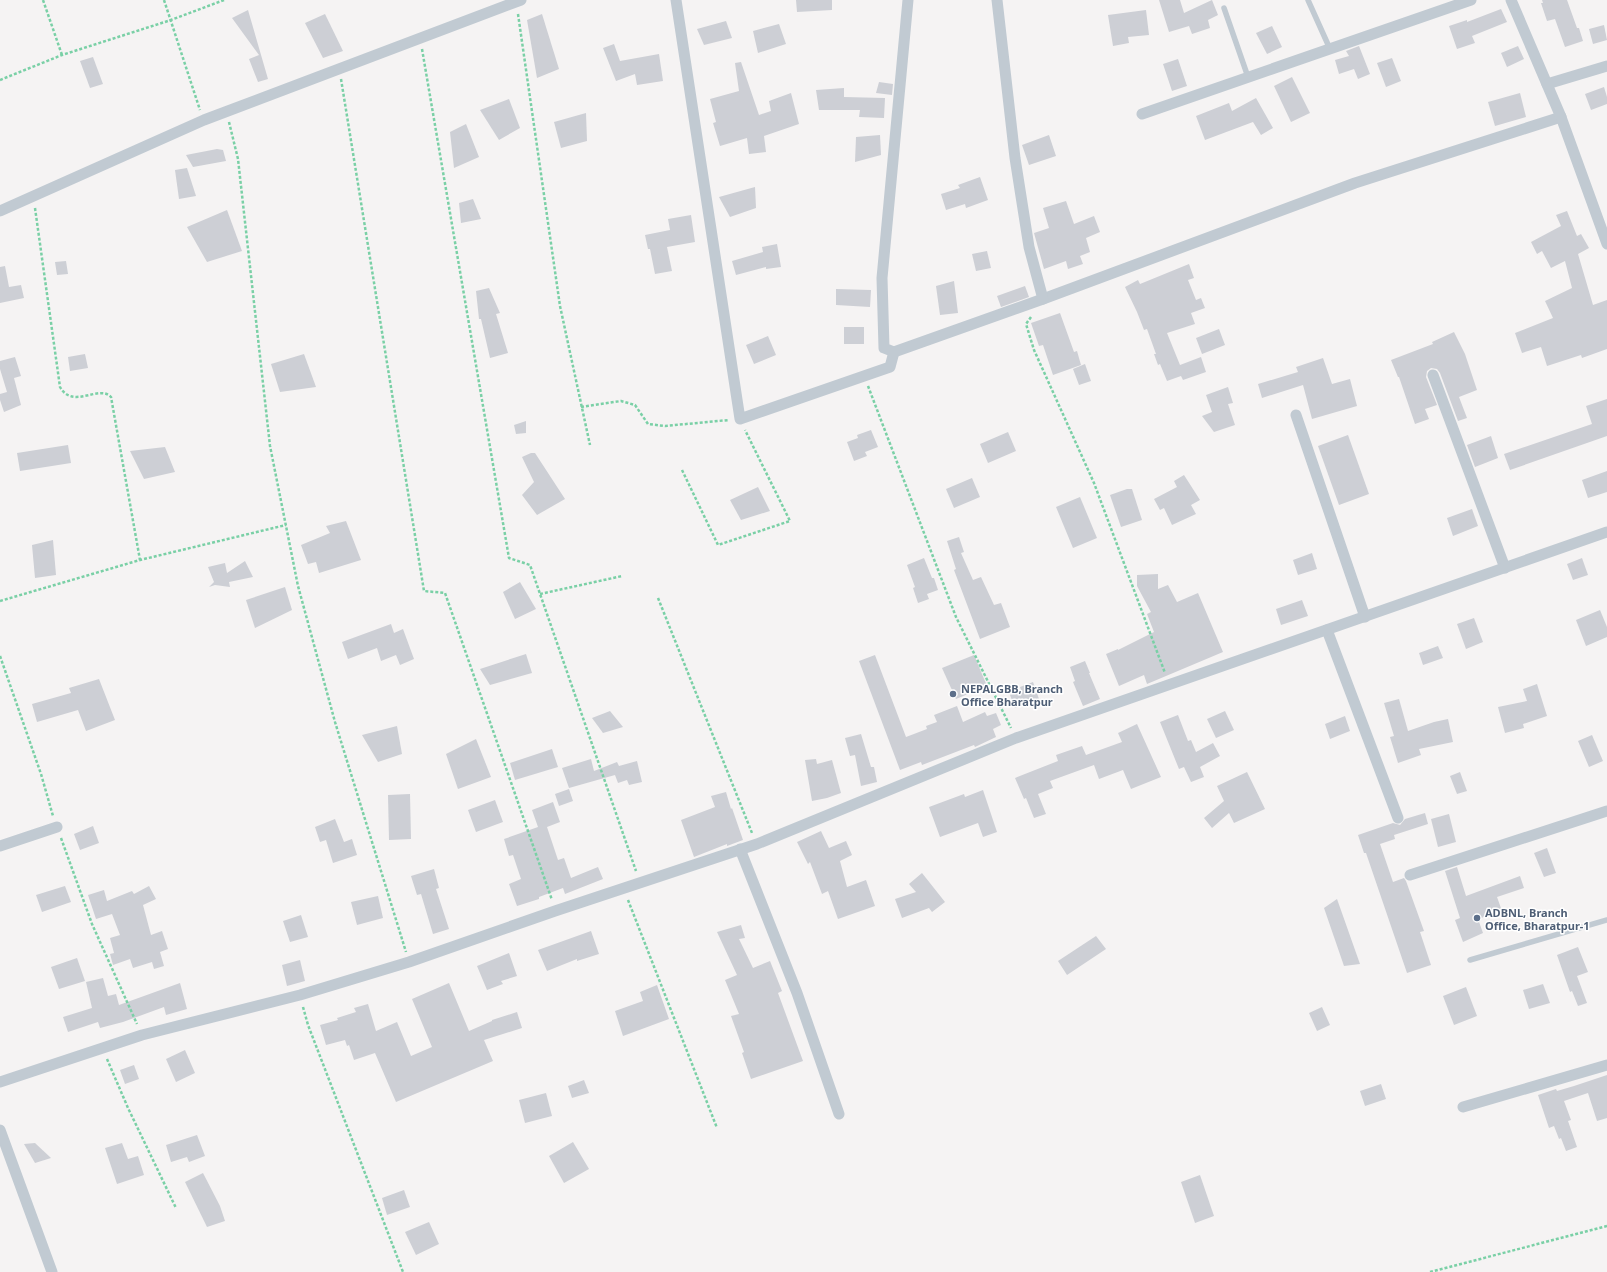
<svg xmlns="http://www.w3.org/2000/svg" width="1607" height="1272" viewBox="0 0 1607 1272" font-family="'Noto Sans',sans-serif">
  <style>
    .building { fill: #cdcfd5 }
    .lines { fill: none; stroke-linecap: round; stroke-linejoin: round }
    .path { stroke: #7ad0a6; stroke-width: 2.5; stroke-dasharray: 3 2; stroke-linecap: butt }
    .service { stroke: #c1cad2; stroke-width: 5.5 }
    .minor { stroke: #c1cad2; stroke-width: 11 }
    .service-dot { fill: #5c6f8a; stroke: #fff; stroke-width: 1.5 }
    .labels { text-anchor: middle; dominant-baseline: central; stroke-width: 3; stroke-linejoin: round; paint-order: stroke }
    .service-label { font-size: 11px; font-weight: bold; fill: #4e5e75; stroke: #fff; text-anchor: start }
  </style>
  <rect width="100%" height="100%" fill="#f5f3f3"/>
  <!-- building -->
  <g class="building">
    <polygon points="796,0 832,0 832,10 797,12"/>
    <polygon points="1159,0 1180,0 1184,13 1212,0 1218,15 1208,20 1210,28 1192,34 1189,26 1169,32"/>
    <polygon points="1542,0 1567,0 1577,28 1579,28 1583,41 1565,47 1555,19 1547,21 1541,3 1543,3"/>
    <polygon points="1501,9 1507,22 1472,36 1475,43 1457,49 1449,26 1467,20 1467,22"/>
    <polygon points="248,10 268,79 258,82 249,59 259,55 232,18"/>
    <polygon points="1146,10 1149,35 1128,37 1129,43 1113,46 1108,15"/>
    <polygon points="325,14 343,51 323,58 305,23"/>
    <polygon points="542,14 559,69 537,78 527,20"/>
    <polygon points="726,21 732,38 704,45 697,29"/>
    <polygon points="779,24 786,44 758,53 753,31"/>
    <polygon points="1604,25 1607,40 1593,44 1589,29"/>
    <polygon points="1272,26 1282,47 1267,54 1256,33"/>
    <polygon points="614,44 620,61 659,54 663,81 637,85 635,74 616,81 603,48"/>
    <polygon points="1359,46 1370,74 1358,79 1354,69 1339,74 1335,60 1349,56 1346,51"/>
    <polygon points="1518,46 1524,59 1507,67 1501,53"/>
    <polygon points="93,57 103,84 90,88 80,61"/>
    <polygon points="1392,58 1401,81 1386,87 1377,63"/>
    <polygon points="1178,59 1187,86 1172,91 1163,64"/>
    <polygon points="741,62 759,115 771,111 769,101 791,93 799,124 764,136 766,152 749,154 747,138 720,146 713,123 716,122 710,99 739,91 735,63"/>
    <polygon points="1292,77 1310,113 1291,122 1274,86"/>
    <polygon points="879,82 893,84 892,95 876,93"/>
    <polygon points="1604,87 1607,97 1607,104 1591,110 1585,94"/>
    <polygon points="844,88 844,97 885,98 884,118 859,117 860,110 819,110 816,90"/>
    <polygon points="1520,93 1526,117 1495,126 1488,102"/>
    <polygon points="1256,98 1273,128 1261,135 1253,122 1205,140 1196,116 1229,103 1232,111"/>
    <polygon points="509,99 520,128 499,140 480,110"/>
    <polygon points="586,113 587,141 561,148 554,122"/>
    <polygon points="466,124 479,157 454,168 450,132"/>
    <polygon points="880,135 881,155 855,162 856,137"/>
    <polygon points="1049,135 1056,156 1029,165 1022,145"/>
    <polygon points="217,149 223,150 226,161 193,167 186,155"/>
    <polygon points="187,168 196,196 179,199 175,170"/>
    <polygon points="980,177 988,200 966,208 965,204 946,210 941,194 960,188 958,185"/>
    <polygon points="755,187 756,208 730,217 719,197"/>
    <polygon points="473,199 481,219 461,223 459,203"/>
    <polygon points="1066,201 1074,224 1094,216 1100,232 1086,238 1090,252 1080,256 1083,264 1068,269 1066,261 1044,269 1034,233 1049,228 1043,208"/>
    <polygon points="227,210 242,251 207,262 187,227"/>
    <polygon points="1567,211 1577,236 1581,234 1589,248 1578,254 1593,305 1607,300 1607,349 1582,358 1581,355 1547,366 1541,347 1522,353 1515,333 1553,318 1545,301 1572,288 1565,261 1551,268 1542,251 1537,254 1531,242 1561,226 1556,215"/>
    <polygon points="691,215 695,242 667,247 672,271 655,274 650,249 648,249 645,235 670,230 668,219"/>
    <polygon points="777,244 781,267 766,269 766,267 736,275 732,261 763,252 762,247"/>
    <polygon points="987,251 991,268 976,271 972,254"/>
    <polygon points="66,261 68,274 57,275 55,262"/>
    <polygon points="1189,264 1194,278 1188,280 1196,300 1201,298 1205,308 1191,313 1195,324 1167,333 1180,365 1201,357 1206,372 1183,380 1181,376 1167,381 1160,364 1158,365 1154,354 1156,354 1147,329 1144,330 1137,312 1125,287 1138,280 1140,284"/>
    <polygon points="5,266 9,287 21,285 24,298 0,303 0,267"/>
    <polygon points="954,281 958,313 940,315 936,286"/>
    <polygon points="1025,286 1029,297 1001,307 997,296"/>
    <polygon points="489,288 500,313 496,314 508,353 490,358 481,319 479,319 476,291"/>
    <polygon points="836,289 871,290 870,307 836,305"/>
    <polygon points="1060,313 1074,352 1077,351 1081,365 1053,375 1043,345 1039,346 1031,323"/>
    <rect x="844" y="327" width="20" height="17"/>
    <polygon points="1219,329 1225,345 1202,354 1196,338"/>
    <polygon points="1454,332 1465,354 1477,390 1459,397 1467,418 1458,421 1440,373 1437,369 1431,368 1427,371 1426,377 1437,405 1425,409 1429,419 1415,424 1399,377 1398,377 1391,360 1433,344 1432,342"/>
    <polygon points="768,336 776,355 754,364 746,345"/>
    <polygon points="85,354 88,368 70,371 68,357"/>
    <polygon points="304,354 316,387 280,392 271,364"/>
    <polygon points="15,357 21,376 14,378 21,405 4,412 0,400 0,394 7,392 0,369 0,361"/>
    <polygon points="1323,358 1332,384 1350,379 1357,406 1312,419 1303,385 1262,398 1258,384 1298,372 1296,367"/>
    <polygon points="1085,364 1091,381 1079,385 1073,369"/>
    <polygon points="1228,387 1233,403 1228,404 1235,425 1214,432 1202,416 1212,412 1206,395"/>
    <polygon points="1607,399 1607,436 1510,470 1504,454 1592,424 1586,406"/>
    <polygon points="526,421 526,433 516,434 514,425"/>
    <polygon points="871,430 878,447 865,452 867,456 854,461 847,442 858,438 857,435"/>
    <polygon points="1008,432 1016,451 988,463 980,444"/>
    <polygon points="1348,435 1369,494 1339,505 1318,446"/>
    <polygon points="1491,436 1498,458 1475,467 1467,445"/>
    <polygon points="68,445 71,463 20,471 17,453"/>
    <polygon points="165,447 175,472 144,479 130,451"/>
    <polygon points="531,453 535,453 565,499 537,515 522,495 534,482 522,457"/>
    <polygon points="1607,471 1607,492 1588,498 1582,480"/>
    <polygon points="1184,475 1200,500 1191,505 1196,514 1172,525 1164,508 1160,510 1154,499 1177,487 1174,481"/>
    <polygon points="972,478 980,497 954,508 946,489"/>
    <polygon points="758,487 770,511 741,520 730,500"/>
    <polygon points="1127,489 1132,489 1142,520 1121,527 1110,495"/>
    <polygon points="1080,497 1097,538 1073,548 1056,507"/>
    <polygon points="1472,509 1478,526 1453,536 1447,518"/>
    <polygon points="346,521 361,560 319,573 316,562 308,564 301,545 330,533 326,526"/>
    <polygon points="959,537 964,552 961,553 973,580 981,577 994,605 1001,603 1010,627 980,639 954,570 956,569 947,541"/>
    <polygon points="53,540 56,575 35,578 32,545"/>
    <polygon points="1312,553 1317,569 1298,575 1293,560"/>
    <polygon points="924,558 932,578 934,578 938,590 927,594 929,599 918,603 913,588 915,587 907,565"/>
    <polygon points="1582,558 1588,575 1573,580 1567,564"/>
    <polygon points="245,561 253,577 229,582 230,587 215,585 209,587 214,582 208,567 225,563 227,573"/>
    <polygon points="1158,574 1158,589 1168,585 1177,602 1198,593 1223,652 1147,684 1144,675 1119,686 1106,654 1118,649 1118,650 1154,632 1147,614 1151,612 1137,586 1137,575"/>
    <polygon points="520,582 536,609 515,619 503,592"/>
    <polygon points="285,587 292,610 255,628 246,600"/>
    <polygon points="1302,600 1308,616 1281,625 1276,609"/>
    <polygon points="1600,610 1607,627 1607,637 1586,646 1576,620"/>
    <polygon points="1474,618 1483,642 1466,649 1457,624"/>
    <polygon points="391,624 394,633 403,629 414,659 400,665 396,655 381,661 377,648 348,659 342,642"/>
    <polygon points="1438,646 1443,658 1423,665 1419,653"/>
    <polygon points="526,654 532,673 490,685 480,669"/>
    <polygon points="875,655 906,737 927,729 926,726 937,722 934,715 957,706 963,722 985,712 987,716 996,713 1001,725 993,729 996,737 975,747 974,745 922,765 921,762 900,770 859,661"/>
    <polygon points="974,655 987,686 956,699 942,668"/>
    <polygon points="1085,661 1090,673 1089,673 1100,699 1083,706 1073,682 1075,681 1070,667"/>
    <polygon points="99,679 115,720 86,731 78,710 37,722 32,704 71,693 69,688"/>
    <polygon points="1033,682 1039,699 1015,708 1010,695 1021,690 1020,687"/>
    <polygon points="1537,684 1547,716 1523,724 1524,728 1505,733 1498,707 1527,701 1523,689"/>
    <polygon points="1399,699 1408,731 1434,722 1448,719 1453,742 1419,749 1421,755 1398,763 1390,737 1394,736 1384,703"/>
    <polygon points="610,711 623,727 603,733 592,718"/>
    <polygon points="1225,711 1234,730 1216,738 1207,719"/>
    <polygon points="1178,715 1188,741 1191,740 1196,752 1213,743 1220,756 1200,767 1204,777 1191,782 1184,767 1179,769 1160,722"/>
    <polygon points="1345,716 1350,731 1330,739 1325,724"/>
    <polygon points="1137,724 1161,777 1131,789 1123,770 1099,779 1094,765 1050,781 1053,788 1038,794 1046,814 1034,818 1026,798 1024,799 1015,778 1058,761 1056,755 1082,746 1086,755 1122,742 1118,733"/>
    <polygon points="397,726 402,754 378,762 362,735"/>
    <polygon points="861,734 871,767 874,767 877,782 861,786 855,755 850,756 845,738"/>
    <polygon points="1592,735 1603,761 1589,767 1578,741"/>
    <polygon points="476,739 491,777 458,789 446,754"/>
    <polygon points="552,749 558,767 515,780 510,763"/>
    <polygon points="591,759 594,771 617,762 619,766 637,761 642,782 629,785 627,780 618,783 615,775 569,788 562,768"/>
    <polygon points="816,759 817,764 832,760 841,793 827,798 812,801 805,760"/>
    <polygon points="1247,772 1265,809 1234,823 1229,813 1212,828 1204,818 1224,801 1217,786"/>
    <polygon points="1460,772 1467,791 1457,794 1450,776"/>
    <polygon points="569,789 573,801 559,806 555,794"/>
    <polygon points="983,790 997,832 983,837 978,823 940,837 929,807 964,794 965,797"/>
    <polygon points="726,792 731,809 732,808 743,840 727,846 727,844 694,857 681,820 715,807 711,796"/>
    <polygon points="410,794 411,839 389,840 388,795"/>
    <polygon points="495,800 503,822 476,832 468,810"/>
    <polygon points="553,802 560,822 547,827 558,860 564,858 571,878 598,867 603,879 565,894 563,888 539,897 539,899 517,906 509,884 521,879 513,855 509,856 504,839 538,827 532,810"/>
    <polygon points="1425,813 1428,824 1394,835 1395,839 1380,844 1393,882 1404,878 1406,881 1424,931 1420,932 1431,965 1407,973 1366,853 1364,853 1358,835 1393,823 1400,825 1405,819"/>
    <polygon points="1449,814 1456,842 1438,847 1431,819"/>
    <polygon points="335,819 344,842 352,839 357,855 333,863 326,840 320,842 315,827"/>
    <polygon points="93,826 99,843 80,850 74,834"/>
    <polygon points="821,831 829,848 846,841 852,855 840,861 847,887 866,880 875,906 838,919 828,891 822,894 810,862 808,864 797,842"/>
    <polygon points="1547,848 1556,873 1544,877 1534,853"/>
    <polygon points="1457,867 1466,896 1520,876 1524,888 1497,897 1502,911 1478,919 1483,933 1463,942 1455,920 1460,918 1445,871"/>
    <polygon points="434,869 439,888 436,889 449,929 433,934 421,894 417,895 411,876"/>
    <polygon points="922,873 945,902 932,912 929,908 902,918 895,899 916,892 909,884"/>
    <polygon points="65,886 71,902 42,912 36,895"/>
    <polygon points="149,886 156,899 143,905 151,935 162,931 168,949 160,952 164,966 154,969 152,962 133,968 130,959 113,965 110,954 114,953 110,938 120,935 112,914 96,919 88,895 104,890 107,901 132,891 134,894"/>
    <polygon points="378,896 383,918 357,925 351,902"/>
    <polygon points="1337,899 1360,964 1344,966 1324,908"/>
    <polygon points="301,915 308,937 290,942 283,921"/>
    <polygon points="741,925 745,938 739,939 753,968 770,961 782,991 778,993 803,1061 751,1079 742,1053 744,1052 731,1016 739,1014 725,980 737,975 717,932"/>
    <polygon points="591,931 599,954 577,961 577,959 547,971 538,950"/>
    <polygon points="1096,936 1106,949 1067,975 1058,961"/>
    <polygon points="1578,947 1588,972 1577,976 1587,1003 1578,1006 1572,991 1570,992 1557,955"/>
    <polygon points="509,953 517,976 501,981 503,984 487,990 477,966"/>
    <polygon points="77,958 85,981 59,989 51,967"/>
    <polygon points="300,960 305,981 287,986 282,965"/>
    <polygon points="103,978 108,996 116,994 119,1005 180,983 187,1009 166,1015 164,1007 123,1022 100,1028 98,1022 68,1032 63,1017 92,1008 86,982"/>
    <polygon points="449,983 469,1031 492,1021 492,1020 517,1012 522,1028 484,1040 493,1061 396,1102 375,1053 354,1060 349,1045 347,1046 345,1040 326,1045 320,1025 338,1020 337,1018 356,1012 354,1008 368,1004 376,1031 397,1022 411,1056 432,1047 412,999"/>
    <polygon points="1543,984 1550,1003 1529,1009 1523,990"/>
    <polygon points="657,985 669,1019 623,1036 615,1011 643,1001 640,992"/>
    <polygon points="1466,987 1477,1016 1454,1025 1443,996"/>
    <polygon points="1322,1007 1330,1025 1317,1031 1309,1013"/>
    <polygon points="185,1050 195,1073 176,1082 166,1059"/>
    <polygon points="134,1065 139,1079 125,1084 120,1070"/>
    <polygon points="1607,1075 1607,1118 1597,1121 1588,1093 1564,1101 1571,1120 1568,1121 1577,1147 1566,1151 1561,1138 1559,1139 1554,1126 1549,1128 1538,1095 1556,1089 1557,1091 1574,1086"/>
    <polygon points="584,1080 589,1093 572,1098 568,1086"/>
    <polygon points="1381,1084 1386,1099 1365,1106 1360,1091"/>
    <polygon points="546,1093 552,1116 525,1123 519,1100"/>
    <polygon points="197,1135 205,1156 189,1162 187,1157 171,1162 166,1145"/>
    <polygon points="573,1142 589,1169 564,1183 549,1156"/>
    <polygon points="35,1143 51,1158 35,1163 24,1144"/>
    <polygon points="122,1143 128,1159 138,1156 144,1175 117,1184 105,1148"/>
    <polygon points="203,1173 220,1206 225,1221 207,1227 185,1182"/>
    <polygon points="1200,1175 1214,1216 1195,1223 1181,1182"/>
    <polygon points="404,1190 410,1207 387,1215 382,1198"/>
    <polygon points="429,1222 439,1244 416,1255 405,1232"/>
  </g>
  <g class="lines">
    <!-- path -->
    <g class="path">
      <polyline points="43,0 62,55"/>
      <polyline points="164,0 200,110"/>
      <polyline points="518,14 560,306 590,445"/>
      <polyline points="422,49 509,558 530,565 636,871"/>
      <polyline points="341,79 424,591 445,593 552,900"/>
      <polyline points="0,80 62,55 171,20 224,0"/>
      <polyline points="229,122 238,159 270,446 298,586 335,722 406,952"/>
      <path d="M35 208 60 387C73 410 99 384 111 397L140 560"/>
      <polyline points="1031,317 1026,324 1034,350 1094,483 1165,673"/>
      <polyline points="868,386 956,617 1011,728"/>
      <polyline points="581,407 621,401 635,405 648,424 665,426 729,420"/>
      <polyline points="682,470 718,545 790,521 745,430"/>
      <polyline points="540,594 622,576"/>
      <polyline points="658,598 752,833"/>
      <polyline points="0,601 140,560 286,525"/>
      <polyline points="0,656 41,774 53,816"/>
      <polyline points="61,838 92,924 137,1024"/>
      <polyline points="628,900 717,1128"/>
      <polyline points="303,1007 308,1025 403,1272"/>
      <polyline points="107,1059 128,1108 176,1208"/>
      <polyline points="1430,1272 1607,1226"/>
    </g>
    <!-- service -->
    <g class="service">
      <polyline points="1308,0 1330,49"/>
      <polyline points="1224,8 1248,77"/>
      <polyline points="1470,960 1607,920"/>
    </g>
    <!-- minor -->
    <g class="minor">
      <polyline points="676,0 740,419 890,367 894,352"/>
      <polyline points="908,0 882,278 884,348 894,352 1043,299 1355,183 1561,117"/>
      <polyline points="997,0 1015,158 1029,247 1043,299"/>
      <polyline points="1511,0 1561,117 1607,244"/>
      <polyline points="1547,84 1607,66"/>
      <polyline points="1142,114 1471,0"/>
      <polyline points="0,211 204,120 521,0"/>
      <polyline points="1433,375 1505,568"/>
      <polyline points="1296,415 1365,617"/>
      <polyline points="1327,630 1398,818"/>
      <polyline points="0,846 57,827"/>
      <polyline points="740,849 797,993 839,1114"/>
      <polyline points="1410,875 1607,811"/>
      <polyline points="0,1082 142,1035 300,995 409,962 555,911 757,844 1016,738 1607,532"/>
      <polyline points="1463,1107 1607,1065"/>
      <polyline points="0,1130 52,1272"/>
    </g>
  </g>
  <!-- markers -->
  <g class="service-dot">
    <circle cx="953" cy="694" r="4"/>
    <circle cx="1477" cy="918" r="4"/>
  </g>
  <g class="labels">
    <!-- service labels -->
    <g class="service-label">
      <text x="961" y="688">NEPALGBB, Branch<tspan x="961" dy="13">Office Bharatpur</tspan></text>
      <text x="1485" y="912">ADBNL, Branch<tspan x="1485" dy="13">Office, Bharatpur-1</tspan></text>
    </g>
  </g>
</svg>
